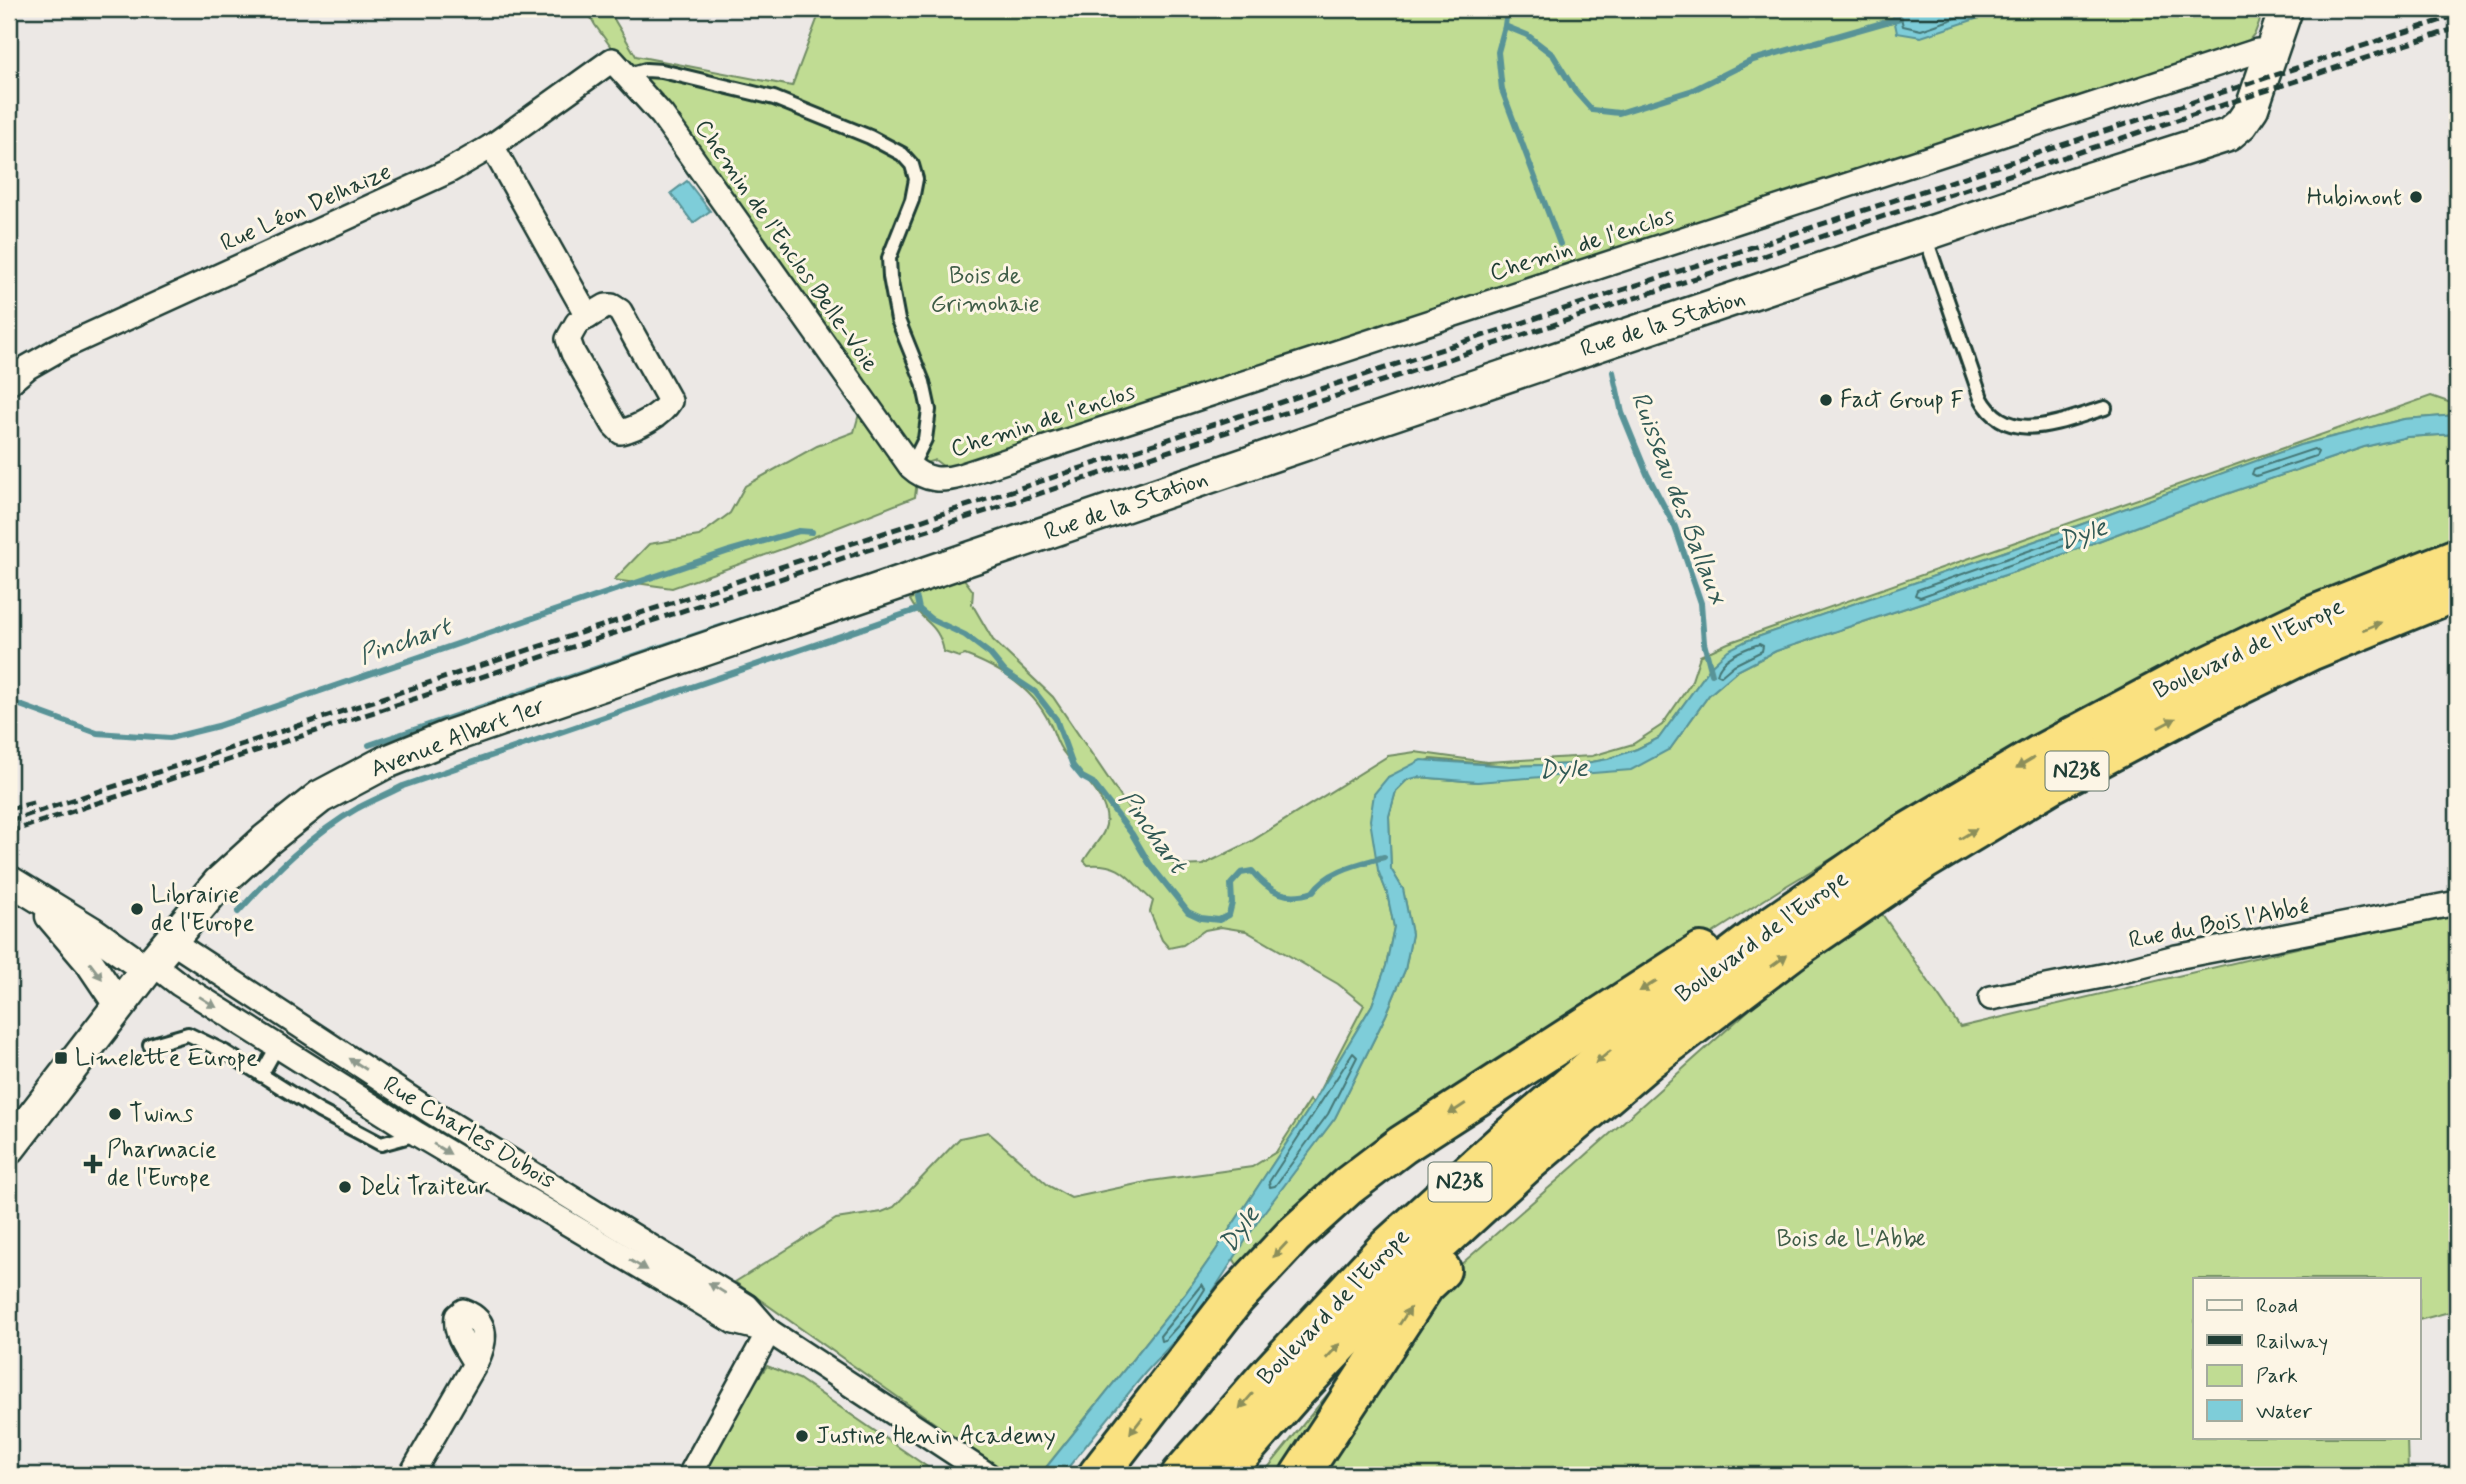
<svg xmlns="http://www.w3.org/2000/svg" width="2466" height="1484" viewBox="0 0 2466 1484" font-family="Mynerve,sans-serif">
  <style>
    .green { fill: #c0dc93; stroke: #708c64; stroke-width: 2 }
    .water { fill: #7ecdd9; stroke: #589397; stroke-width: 2 }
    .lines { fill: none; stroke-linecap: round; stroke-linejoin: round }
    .shore { stroke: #457776; stroke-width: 2 }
    .stream { stroke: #589397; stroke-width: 6 }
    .service-casing { stroke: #1f3d34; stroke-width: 18 }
    .minor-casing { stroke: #1f3d34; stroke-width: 28 }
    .tertiary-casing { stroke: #1f3d34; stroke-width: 33 }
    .secondary-casing { stroke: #1f3d34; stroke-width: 37 }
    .trunk-casing { stroke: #1f3d34; stroke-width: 44 }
    .service { stroke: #fcf5e5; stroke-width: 12 }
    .minor { stroke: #fcf5e5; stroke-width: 23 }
    .tertiary { stroke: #fcf5e5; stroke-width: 28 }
    .secondary { stroke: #fcf5e5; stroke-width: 32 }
    .trunk { stroke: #fae180; stroke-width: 38 }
    .rail { stroke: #1f3d34; stroke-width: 5; stroke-dasharray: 10 5; stroke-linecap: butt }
    .oneway { fill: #8c8f5a }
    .oneway2 { fill: #8e998c }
    .poi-dot { fill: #1f3d34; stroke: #fcf5e5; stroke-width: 2.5 }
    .labels { text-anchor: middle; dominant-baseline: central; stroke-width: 6; stroke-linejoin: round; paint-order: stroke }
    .shield { fill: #fcf5e5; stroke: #617469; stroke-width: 2 }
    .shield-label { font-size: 23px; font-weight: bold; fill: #1f3d34 }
    .poi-label { font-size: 24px; fill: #1f3d34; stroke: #fcf5e5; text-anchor: start }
    .street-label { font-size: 24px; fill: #1f3d34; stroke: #fcf5e5 }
    .park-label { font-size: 24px; fill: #3f5d47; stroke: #fcf5e5 }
    .water-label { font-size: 26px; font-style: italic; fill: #325a55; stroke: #fcf5e5 }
  </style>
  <rect width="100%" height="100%" fill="#ece8e5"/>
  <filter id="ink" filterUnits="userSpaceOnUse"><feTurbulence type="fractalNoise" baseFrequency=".0143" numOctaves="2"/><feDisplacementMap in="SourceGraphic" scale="14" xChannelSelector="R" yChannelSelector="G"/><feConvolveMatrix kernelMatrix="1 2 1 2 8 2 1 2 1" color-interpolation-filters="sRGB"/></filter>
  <g filter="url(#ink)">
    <!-- green -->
    <g class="green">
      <polygon points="586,9 608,9 636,56 792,86 821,9 1892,9 1894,20 2006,9 2264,9 2255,33 2246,44 948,470 935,460 919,465 915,497 788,547 672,588 614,580 649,544 699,536 730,513 745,486 817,446 854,432 864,396 595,25"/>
      <path d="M2431 396 2457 405V415L2404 419 2300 445 2041 539 1746 641 1713 664 1659 738 1637 749 1608 759 1581 764 1510 766 1431 759 1388 777 1378 870 1387 893 1394 927 1386 966 1372 1005 1313 1103 1216 1250 1185 1294 1040 1475H1008L735 1282 836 1219 882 1212 894 1207 960 1138 988 1132 1049 1186 1071 1198 1151 1181 1252 1167 1276 1152 1310 1100 1313 1103 1364 1005 1338 984 1246 931 1221 927 1205 930 1183 945 1169 948 1162 940 1150 912 1153 901C1129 881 1124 862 1088 865L1084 861C1092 845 1110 834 1106 814 1102 791 1077 772 1064 753 1057 745 1055 734 1050 724 1034 689 1000 668 965 655L959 657 944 652C939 622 922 624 910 600L926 587 964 579 973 591 972 604 993 640 1053 697 1161 856 1177 866 1203 865 1250 842 1388 756 1415 752 1487 762 1592 756 1633 744 1662 725 1691 683 1700 656 1728 643Z"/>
      <polygon points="2457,434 2457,538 2260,617 2203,647 2028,741 1781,889 1637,982 1243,1274 1231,1255 1335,1118 1386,1015 1405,970 1412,934 1403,889 1391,869 1389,816 1396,791 1407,780 1418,777 1477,782 1670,749 1709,695 1737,671 1776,651 2029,567 2197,504 2364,447 2407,437"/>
      <polygon points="1880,911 1960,1027 2301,947 2457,915 2457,1310 2419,1320 2419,1279 2195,1279 2195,1437 2407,1437 2408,1475 1262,1475 1366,1347 1575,1165 1777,985"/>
      <polygon points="767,1366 799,1379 939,1475 698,1475 745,1396"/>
    </g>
    <!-- water -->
    <g class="water">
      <polygon points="1892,9 2006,9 1921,37 1897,33"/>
      <polygon points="687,181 710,211 693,223 671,193"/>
      <polygon points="2457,415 2457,434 2407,437 2364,447 2197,504 2029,567 1776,651 1737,671 1709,695 1670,749 1631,770 1477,782 1418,777 1407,780 1396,791 1389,816 1391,869 1403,889 1412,934 1405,970 1386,1015 1335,1118 1262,1215 1197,1316 1145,1373 1062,1475 1040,1475 1185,1294 1216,1250 1313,1103 1372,1005 1386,966 1394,927 1387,893 1378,870 1370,820 1374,794 1388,777 1421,760 1510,766 1581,764 1608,759 1637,749 1659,738 1713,664 1728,650 1746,641 2041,539 2300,445 2404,419"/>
    </g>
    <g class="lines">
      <!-- shore -->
      <g class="shore">
        <polyline points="1899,9 1903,26 1921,30 1982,9"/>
        <polygon points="2314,449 2318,452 2316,456 2256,476 2252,474 2254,469"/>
        <polygon points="2091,529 2096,531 2094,535 1920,597 1915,595 1917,590"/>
        <path d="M1759 644 1763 646 1762 651 1734 665 1721 676 1717 674C1720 658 1744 649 1759 644Z"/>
        <polygon points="1353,1053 1357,1057 1328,1114 1275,1186 1270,1187 1269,1182"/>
        <polygon points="1202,1284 1205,1289 1191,1311 1165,1340 1161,1341 1160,1336"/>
      </g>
      <!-- stream -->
      <g class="stream">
        <polyline points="1505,26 1507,9"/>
        <polyline points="1560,244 1502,90 1498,52 1505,26 1527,35 1553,55 1575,91 1592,110 1619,113 1693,90 1753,60 1900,18"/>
        <polyline points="1613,372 1622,413 1647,474 1675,527 1701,603 1704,643 1712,674"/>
        <path d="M917 599 919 609 931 619 965 635 990 654 1005 672 1035 692 1056 719 1073 766 1082 777 1093 783 1132 834 1149 863 1188 912 1201 918 1219 920 1229 915 1232 903 1231 884 1241 873 1252 871C1269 892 1286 901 1313 892 1328 870 1359 864 1384 857"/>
        <polyline points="9,701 97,733 170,738 218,726 729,551 799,531 812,532"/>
        <polyline points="369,745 795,602"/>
        <path d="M238 912C273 873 312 834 358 808 373 800 388 794 403 786L919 609"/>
      </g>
      <!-- service casing -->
      <g class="service-casing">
        <g id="service">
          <polyline points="628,75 646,70 662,71 774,98 870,137 902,154 912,165 916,179 912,200 889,258 890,277 898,320 923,382 929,410 925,439 911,467"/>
          <path d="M1925 236 1981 398C2008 448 2063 420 2105 408"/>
          <polyline points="150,1045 188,1034 225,1052 319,1111 381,1144 417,1134"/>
          <polyline points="261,1075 278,1045"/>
        </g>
      </g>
      <!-- minor casing -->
      <g class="minor-casing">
        <g id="minor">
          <polyline points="492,146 588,317"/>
          <path d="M606 306H612L620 311 670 401C661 416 637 428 621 432L614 425 573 353 568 339 577 323Z"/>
          <path d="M9 383 28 367 63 347 449 171 492 146 612 60 662 115 911 467C926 481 942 481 960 476L2257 51 2271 52"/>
          <polyline points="171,941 430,1111 747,1306 769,1331 988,1475"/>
          <polyline points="152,963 179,984 417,1134 734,1322 769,1331"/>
          <polyline points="1991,998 2107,975 2176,957 2457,903"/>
          <path d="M411 1475 475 1364C486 1343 490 1321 463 1311L457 1316C454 1335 467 1348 475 1364"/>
          <polyline points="690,1475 769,1331"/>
        </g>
      </g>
      <!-- tertiary casing -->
      <g class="tertiary-casing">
        <g id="tertiary">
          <polyline points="9,880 92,931 147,970"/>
          <polyline points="50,916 90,963 119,1006"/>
        </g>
      </g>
      <!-- secondary casing -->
      <g class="secondary-casing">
        <polyline id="secondary" points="9,1148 152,963 219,883 266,840 320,797 384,763 448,737 1343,431 2077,183 2228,135 2241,124 2252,108 2286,9"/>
      </g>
      <!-- trunk casing -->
      <g class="trunk-casing">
        <g id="trunk">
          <polyline points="1098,1475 1235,1298 1293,1236 1348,1186 1402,1145 1701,952"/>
          <polyline points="1181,1475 1265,1379 1387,1248 1505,1141 1633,1032 1773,925 1902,836 2039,755 2187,676 2312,616 2457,558"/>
          <polyline points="1222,1475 1291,1396 1409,1271 1526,1164 1648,1060 1794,949 1923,861 2054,782 2203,703 2310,651 2457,591"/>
          <polyline points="1300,1475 1425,1285 1441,1270"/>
        </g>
      </g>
      <!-- service -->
      <use href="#service" class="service"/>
      <!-- minor -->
      <use href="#minor" class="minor"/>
      <!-- tertiary -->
      <use href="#tertiary" class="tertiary"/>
      <!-- secondary -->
      <use href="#secondary" class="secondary"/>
      <!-- trunk -->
      <use href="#trunk" class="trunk"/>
      <!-- rail -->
      <g class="rail">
        <polyline points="9,809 37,802"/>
        <polyline points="9,821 2457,15"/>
        <polyline points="9,832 2457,28"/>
      </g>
    </g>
    <!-- one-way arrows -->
    <defs><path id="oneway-solid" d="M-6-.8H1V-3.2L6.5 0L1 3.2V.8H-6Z" transform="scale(1.75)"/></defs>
    <g class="oneway">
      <use href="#oneway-solid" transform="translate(2372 626) rotate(-22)"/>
      <use href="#oneway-solid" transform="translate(2167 723) rotate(-28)"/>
      <use href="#oneway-solid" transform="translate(2025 763) rotate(149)"/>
      <use href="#oneway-solid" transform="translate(1968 834) rotate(-31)"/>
      <use href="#oneway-solid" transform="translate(1779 961) rotate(-36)"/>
      <use href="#oneway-solid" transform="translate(1648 986) rotate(148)"/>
      <use href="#oneway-solid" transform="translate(1603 1057) rotate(140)"/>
      <use href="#oneway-solid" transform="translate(1457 1109) rotate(147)"/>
      <use href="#oneway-solid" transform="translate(1280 1250) rotate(133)"/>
      <use href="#oneway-solid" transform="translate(1405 1316) rotate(-57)"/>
      <use href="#oneway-solid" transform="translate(1333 1351) rotate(-47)"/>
      <use href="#oneway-solid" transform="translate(1246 1401) rotate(131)"/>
      <use href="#oneway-solid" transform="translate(1136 1426) rotate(128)"/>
    </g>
    <g class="oneway2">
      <use href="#oneway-solid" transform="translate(96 971) rotate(53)"/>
      <use href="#oneway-solid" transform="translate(208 1002) rotate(32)"/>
      <use href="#oneway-solid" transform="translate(358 1064) rotate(-147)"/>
      <use href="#oneway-solid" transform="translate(442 1149) rotate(31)"/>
      <use href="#oneway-solid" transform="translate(638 1265) rotate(31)"/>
      <use href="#oneway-solid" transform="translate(717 1288) rotate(-148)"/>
    </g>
  </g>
  <!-- markers -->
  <g class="poi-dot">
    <circle cx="2416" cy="197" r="7"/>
    <circle cx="1826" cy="400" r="7"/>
    <circle cx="137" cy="909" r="7"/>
    <rect x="54" y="1051" width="14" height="14" rx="3.5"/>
    <circle cx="115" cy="1114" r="7"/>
    <path d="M89.5 1153.5h7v7h7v7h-7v7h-7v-7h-7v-7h7z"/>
    <circle cx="345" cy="1187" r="7"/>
    <circle cx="802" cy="1436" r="7"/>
  </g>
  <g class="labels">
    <!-- shield labels -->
    <g class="shield">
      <rect x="2045.5" y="751.5" width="63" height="39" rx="5"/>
      <rect x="1428.5" y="1162.5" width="63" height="39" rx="5"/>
    </g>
    <g class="shield-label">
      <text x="2077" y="771">N238</text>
      <text x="1460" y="1182">N238</text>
    </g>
    <!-- poi labels -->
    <g class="poi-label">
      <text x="2402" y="197" text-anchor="end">Hubinont</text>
      <text x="1840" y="400">Fact Group F</text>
      <text x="151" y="895">Librairie<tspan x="151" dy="28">de l'Europe</tspan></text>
      <text x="75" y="1058">Limelette Europe</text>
      <text x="129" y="1114">Twins</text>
      <text x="107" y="1150">Pharmacie<tspan x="107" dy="28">de l'Europe</tspan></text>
      <text x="359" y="1187">Deli Traiteur</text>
      <text x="816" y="1436">Justine Henin Academy</text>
    </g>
    <!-- street labels -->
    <g class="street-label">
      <text transform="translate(306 208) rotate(-24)">Rue Léon Delhaize</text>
      <text transform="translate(1582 245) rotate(-18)">Chemin de l'enclos</text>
      <text transform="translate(786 246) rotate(55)">Chemin de l'Enclos Belle-Voie</text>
      <text transform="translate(1663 324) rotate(-18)">Rue de la Station</text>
      <text transform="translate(1043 421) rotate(-18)">Chemin de l'enclos</text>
      <text transform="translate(1126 506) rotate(-19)">Rue de la Station</text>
      <text transform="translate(2249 649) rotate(-25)">Boulevard de l'Europe</text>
      <text transform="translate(458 738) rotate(-21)">Avenue Albert 1er</text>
      <text transform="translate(2219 924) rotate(-11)">Rue du Bois l'Abbé</text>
      <text transform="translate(1762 937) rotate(-36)">Boulevard de l'Europe</text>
      <text transform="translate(469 1133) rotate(31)">Rue Charles Dubois</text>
      <text transform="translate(1334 1307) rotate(-46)">Boulevard de l'Europe</text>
    </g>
    <!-- park labels -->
    <g class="park-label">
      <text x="985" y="276">Bois de<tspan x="985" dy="28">Grimohaie</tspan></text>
      <text x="1851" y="1239">Bois de L'Abbe</text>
    </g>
    <!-- water labels -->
    <g class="water-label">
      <text transform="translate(1678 498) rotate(69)">Ruisseau des Ballaux</text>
      <text transform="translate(2083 535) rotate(-20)">Dyle</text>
      <text transform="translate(405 642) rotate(-19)">Pinchart</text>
      <text transform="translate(1563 770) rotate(-3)">Dyle</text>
      <text transform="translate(1152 832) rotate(54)">Pinchart</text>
      <text transform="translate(1240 1230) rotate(-55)">Dyle</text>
    </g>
  </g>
  <!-- margin -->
  <rect width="2466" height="1484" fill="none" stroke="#fcf5e5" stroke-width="35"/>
  <rect x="18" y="18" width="2431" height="1449" fill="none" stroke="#1f3d34" stroke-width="2.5" filter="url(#ink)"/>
  <!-- legend -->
  <rect x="2193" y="1278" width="228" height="161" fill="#fcf5e5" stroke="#a4ab9e" stroke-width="2"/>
  <rect x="2207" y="1300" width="35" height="10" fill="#fcf5e5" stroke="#a4ab9e" stroke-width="2"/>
  <text x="2256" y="1312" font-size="21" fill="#1f3d34">Road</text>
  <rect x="2207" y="1335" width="35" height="10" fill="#1f3d34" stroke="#a4ab9e" stroke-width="2"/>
  <text x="2256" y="1348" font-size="21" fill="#1f3d34">Railway</text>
  <rect x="2207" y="1365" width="35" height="21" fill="#c0dc93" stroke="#a4ab9e" stroke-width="2"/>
  <text x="2256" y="1382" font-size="21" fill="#1f3d34">Park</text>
  <rect x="2207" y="1400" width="35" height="21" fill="#7ecdd9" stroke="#a4ab9e" stroke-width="2"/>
  <text x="2256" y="1418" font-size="21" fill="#1f3d34">Water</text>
</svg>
